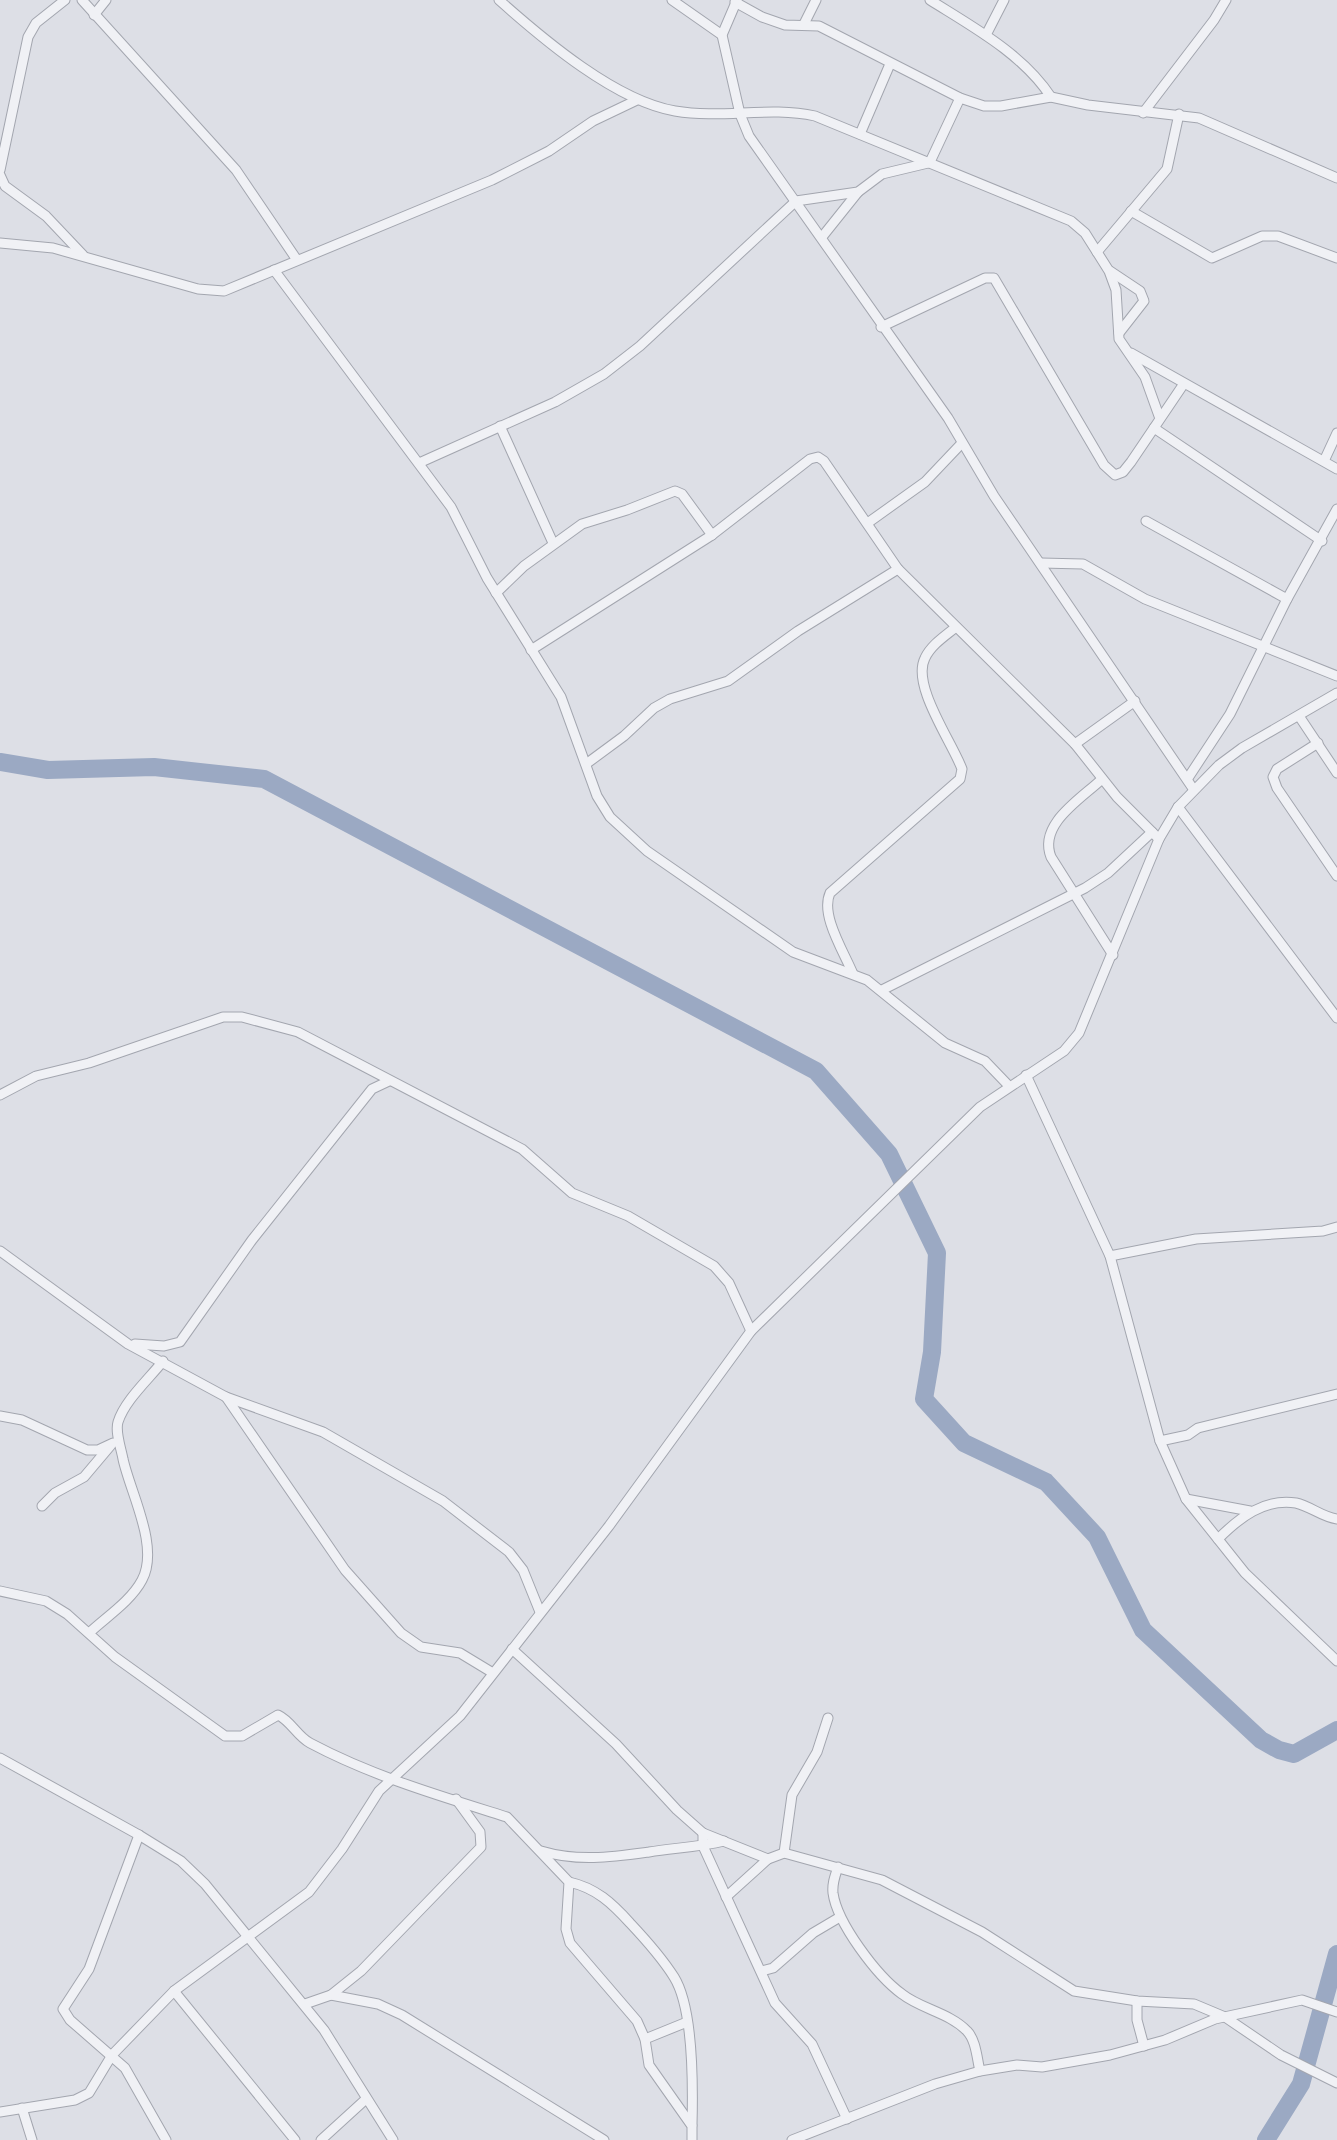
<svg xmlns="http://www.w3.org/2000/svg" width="1337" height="2140" viewBox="0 0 1337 2140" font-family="Roboto,sans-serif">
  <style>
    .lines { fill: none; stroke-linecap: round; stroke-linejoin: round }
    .river { stroke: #9ba9c3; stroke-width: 18 }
    .street-casing { stroke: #a3a6af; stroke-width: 11 }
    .street { stroke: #f0f1f5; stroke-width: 9 }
  </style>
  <rect width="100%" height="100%" fill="#dddfe6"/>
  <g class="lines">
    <!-- river -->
    <g class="river">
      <polyline points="0,762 48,770 154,767 264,779 816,1071 889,1154 937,1253 932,1352 924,1399 964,1443 1046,1482 1097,1537 1143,1630 1261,1740 1279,1750 1294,1754 1337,1730"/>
      <polyline points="1266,2140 1301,2084 1337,1954"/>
    </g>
    <!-- street casing -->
    <g class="street-casing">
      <g id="street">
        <polyline points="82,0 236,170 297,260"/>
        <path d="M499 0C544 40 616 101 675 111 722 119 769 106 815 116L1071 221 1085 233 1109 271 1116 290 1119 339 1145 377 1159 416"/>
        <polyline points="672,0 722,35"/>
        <polyline points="737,0 722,35 740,114 749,136 948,418 994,496 1194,790"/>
        <path d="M930 0C973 27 1023 54 1051 97"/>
        <polyline points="735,2 762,17 785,25 819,26 960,98 984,106 1001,106 1051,97 1088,105 1199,118 1337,178"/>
        <polyline points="94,15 106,0"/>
        <polyline points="804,24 816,0"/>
        <polyline points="986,35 1004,0"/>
        <polyline points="1143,113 1214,20 1226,0"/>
        <polyline points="860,134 890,64"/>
        <polyline points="930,162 960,98"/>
        <polyline points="0,170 28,37 36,23 65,0"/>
        <polyline points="0,175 5,186 46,216 83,255"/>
        <polyline points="1131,211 1212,258 1262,236 1278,236 1337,258"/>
        <polyline points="822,237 858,192"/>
        <polyline points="0,243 53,248 198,289 224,291 492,180 549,151 593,121 637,100"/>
        <polyline points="1097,252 1167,169 1179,114"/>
        <polyline points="274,270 451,507 487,578 561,697 597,796 610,817 647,851 793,952 867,980 945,1043 985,1061 1009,1086"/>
        <polyline points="1110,271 1140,291 1144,301 1119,333"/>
        <polyline points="881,327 985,278 994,278 1104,465 1115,475 1123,472 1131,462 1183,385"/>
        <polyline points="1131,353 1337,469"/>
        <polyline points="500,426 553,543"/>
        <polyline points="1154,428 1322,541"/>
        <polyline points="1324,461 1337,433"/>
        <polyline points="419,463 555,402 604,374 640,346 796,201 858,192 882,174 928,163"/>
        <polyline points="1146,521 1287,599"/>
        <polyline points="869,522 925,482 962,443"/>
        <polyline points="1041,563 1083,564 1145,599 1337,676"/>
        <polyline points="496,593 524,566 582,524 627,510 675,491 682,494 712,535"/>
        <polyline points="531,650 712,535 810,459 818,457 824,461 898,569 1075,744 1117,797 1159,839"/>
        <polyline points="1299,716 1337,773"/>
        <polyline points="1318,743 1277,769 1273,777 1277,788 1337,876"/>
        <polyline points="1075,744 1135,701"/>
        <polyline points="586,764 624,736 654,708 670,699 728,681 798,631 898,569"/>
        <polyline points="1188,778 1230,714 1287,599 1337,509"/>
        <path d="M1102 779C1081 799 1038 824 1051 857L1113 955"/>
        <polyline points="1178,807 1337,1018"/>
        <path d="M853 974C844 952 820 915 830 893L960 779 962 769C952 742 911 685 925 658 931 645 945 636 956 627"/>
        <polyline points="882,990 1085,888 1108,873 1152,832"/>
        <polyline points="1026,1075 1110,1256 1160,1441 1186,1499 1245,1573 1337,1661"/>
        <polyline points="0,1095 36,1076 89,1063 223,1017 242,1017 298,1032 522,1149 572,1193 628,1216 714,1266 729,1283 751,1331"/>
        <polyline points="0,1251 128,1344 226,1397 323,1432 443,1501 509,1552 523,1570 540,1612"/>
        <polyline points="1110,1256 1196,1239 1323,1231 1337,1227"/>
        <polyline points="135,1344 164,1346 180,1342 252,1240 372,1089 389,1081"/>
        <polyline points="226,1397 345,1570 401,1633 421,1647 460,1653 493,1673"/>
        <polyline points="0,1416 22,1420 87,1450 98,1450 113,1443"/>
        <polyline points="1160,1441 1188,1435 1198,1428 1337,1394"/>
        <polyline points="1186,1499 1250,1511"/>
        <polyline points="42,1506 55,1493 84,1477 111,1445"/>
        <path d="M1218 1539C1239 1518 1264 1498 1296 1503 1310 1506 1322 1517 1337 1519"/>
        <path d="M0 1591 46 1601 67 1614 115 1657 225 1736H242L278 1715C291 1721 297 1736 310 1743 372 1776 440 1796 507 1817L569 1882 566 1929 570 1943 637 2021 645 2039 649 2065 692 2126V2140"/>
        <path d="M89 1633C106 1617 131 1601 142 1580 160 1547 130 1492 123 1459 121 1448 115 1432 118 1422 125 1400 149 1379 163 1361"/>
        <polyline points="512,1649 616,1744 677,1810 703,1833 768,1859 784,1853 882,1880 982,1932 1074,1991 1137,2001 1194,2004 1225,2017 1281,2055 1337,2083"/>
        <polyline points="0,1758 139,1835 181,1861 205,1884 324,2030 393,2140"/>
        <polyline points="703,1833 703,1846 775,2003 812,2044 847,2119"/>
        <polyline points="139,1835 89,1969 63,2009 70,2020 125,2068 166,2140"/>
        <path d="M541 1851C578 1862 612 1857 649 1852 674 1848 699 1847 724 1841"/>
        <polyline points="784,1853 792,1795 817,1752 828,1718"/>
        <path d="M838 1867C835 1876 832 1883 833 1893 837 1923 877 1976 902 1994 921 2009 950 2013 967 2031 976 2040 977 2059 980 2071"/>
        <path d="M569 1882C596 1888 612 1903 630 1923 646 1940 662 1958 674 1977 694 2009 693 2087 692 2125"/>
        <polyline points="726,1897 768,1859"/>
        <polyline points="762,1971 773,1968 813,1933 840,1917"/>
        <polyline points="174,1991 295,2140"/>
        <polyline points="331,1995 378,2004 402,2015 604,2140"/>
        <polyline points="1137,2001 1137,2020 1144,2046"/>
        <polyline points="305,2004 331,1995 361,1971 481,1847 480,1832 456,1799"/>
        <polyline points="645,2039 687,2022"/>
        <polyline points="22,2108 32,2140"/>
        <polyline points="0,2112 75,2100 89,2093 112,2055 174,1991 309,1892 342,1849 379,1791 460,1716 609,1526 751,1331 980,1107 1064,1051 1079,1033 1159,839 1178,807 1219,765 1242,748 1337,693"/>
        <polyline points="321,2140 366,2099"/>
        <polyline points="792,2140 935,2084 980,2071 1017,2065 1042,2067 1110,2055 1165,2040 1215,2019 1302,2000 1337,2012"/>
      </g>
    </g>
    <!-- street -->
    <use href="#street" class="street"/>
  </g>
</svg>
